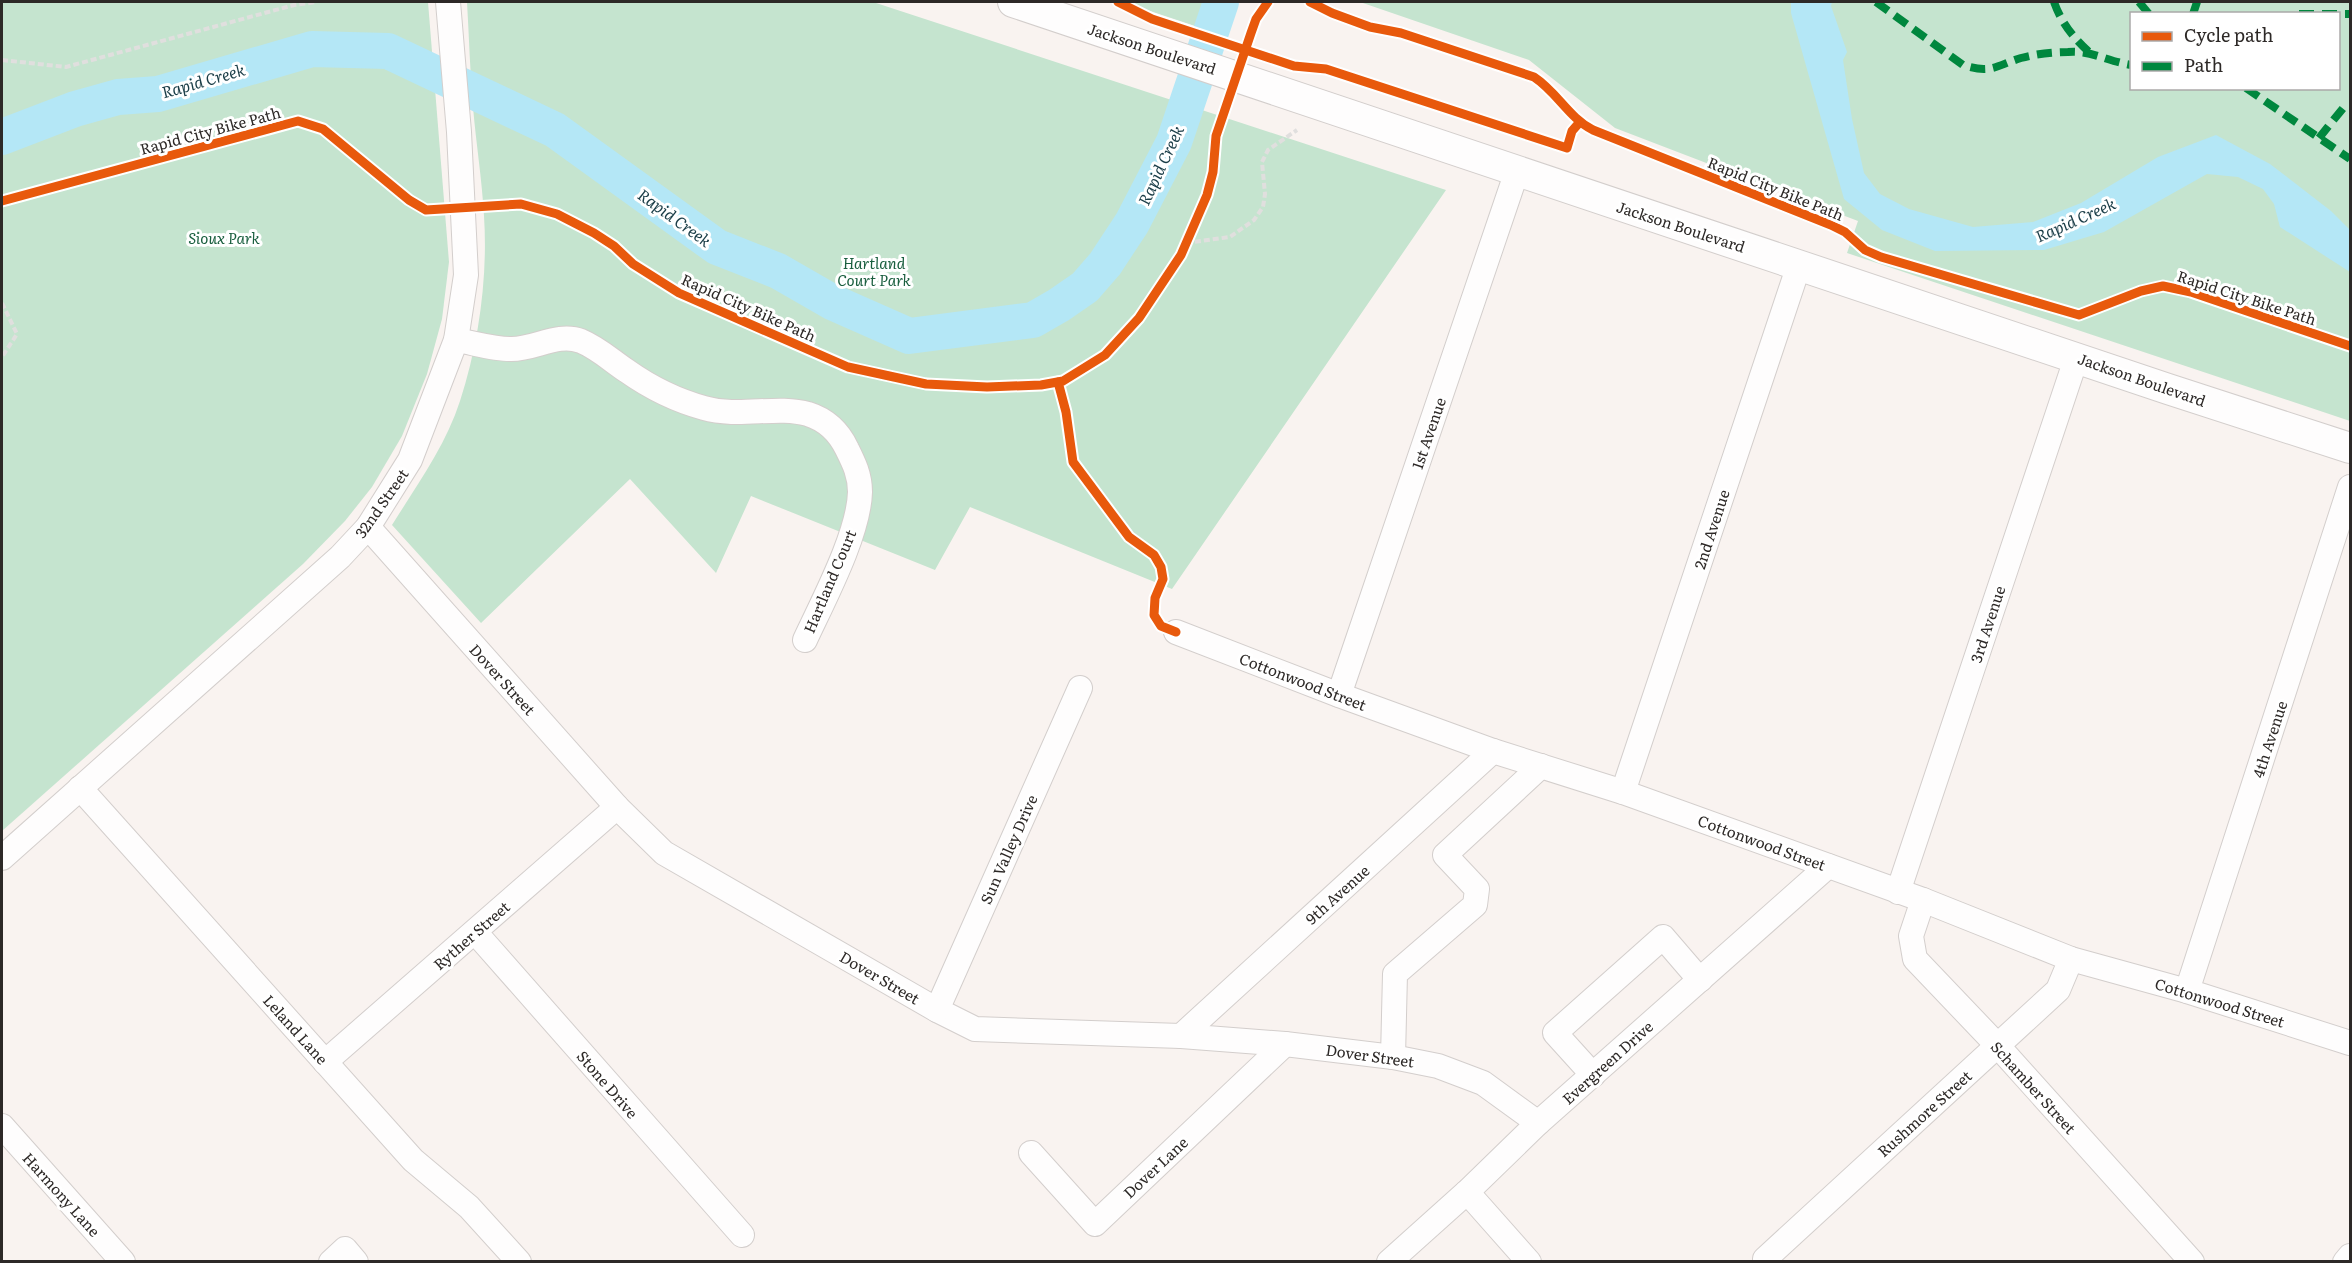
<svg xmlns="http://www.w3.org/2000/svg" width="2352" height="1263" viewBox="0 0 2352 1263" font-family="Literata,serif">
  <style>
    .green { fill: #c5e4cf; fill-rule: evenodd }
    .water { fill: #b4e7f6 }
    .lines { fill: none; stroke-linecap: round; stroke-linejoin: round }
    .river { stroke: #b4e7f6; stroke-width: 36 }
    .minor-casing { stroke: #d3cecc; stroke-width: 26 }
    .major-casing { stroke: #d3cecc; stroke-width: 32 }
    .path { stroke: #e0dfde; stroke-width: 4; stroke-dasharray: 6 3; stroke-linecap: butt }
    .minor { stroke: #fefdfd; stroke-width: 24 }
    .major { stroke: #fefdfd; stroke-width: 30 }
    .quiet { stroke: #00873e; stroke-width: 8; stroke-dasharray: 15 8; stroke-linecap: butt }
    .cycleway-casing { stroke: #fff; stroke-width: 13 }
    .cycleway { stroke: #e8590c; stroke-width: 9 }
    .labels { text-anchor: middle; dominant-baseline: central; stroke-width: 6; stroke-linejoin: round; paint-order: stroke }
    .street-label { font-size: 15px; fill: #2d2927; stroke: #fff }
    .park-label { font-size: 15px; font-style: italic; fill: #195e3e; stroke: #fff }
    .water-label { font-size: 16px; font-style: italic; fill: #1a3d47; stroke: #fff }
  </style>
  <rect width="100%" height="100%" fill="#f9f3f0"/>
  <!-- green -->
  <g class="green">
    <polygon points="2,2 428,2 449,262 442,319 427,374 402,436 372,487 345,521 303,564 2,831"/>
    <path d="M467 2H873L1446 190 1172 589 970 507 935 570 751 496 716 573 630 479 481 623 392 525C417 485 446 445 460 401 479 343 488 276 484 216 482 179 476 143 473 107 470 72 469 36 467 2Z"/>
    <polygon points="1127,2 1221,2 1210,31 1132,5"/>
    <path d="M1360 2H2350V421L1847 253 1858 221 1615 128 1529 60ZM2132 14H2338V88H2132Z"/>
  </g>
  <!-- water -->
  <g class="water">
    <polygon points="1207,2 1234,2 1226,29 1201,21"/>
    <polygon points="1791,2 1832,2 1831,6 1847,52 1843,60 1852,119 1864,173 1880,194 1909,209 1973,227 2033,222 2081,203 2158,157 2216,135 2270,164 2331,211 2350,230 2350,272 2280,227 2274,204 2263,189 2238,177 2207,174 2104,232 2044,250 1935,251 1882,230 1844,199 1791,13"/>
  </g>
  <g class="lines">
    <!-- river -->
    <polyline class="river" points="2,137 75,109 118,97 158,94 312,49 388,51 555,130 717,247 778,271 832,302 909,336 1033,320 1059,305 1085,287 1105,264 1132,223 1174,142 1221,2"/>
    <!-- minor casing -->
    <g class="minor-casing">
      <g id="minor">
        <path d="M456 340C474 343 493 349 510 349 534 350 557 332 581 341 598 348 612 361 627 371 651 388 675 400 704 408 739 418 777 405 808 414 827 420 839 432 847 449 854 463 860 475 860 492 859 534 823 601 805 640"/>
        <polyline points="368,527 617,807 664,853 937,1010 975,1029 1181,1036 1285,1044 1393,1057 1438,1066 1483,1083 1538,1123"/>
        <polyline points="1176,632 1339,695 1493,751 1623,792 1923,900 2071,959 2187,991 2350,1043"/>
        <polyline points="1339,695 1517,171"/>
        <polyline points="80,788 413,1160 469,1207 519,1262"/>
        <polyline points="1623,792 1799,265"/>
        <polyline points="2,858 340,557 368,527 410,460 456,340 466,275 459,132 448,2"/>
        <polyline points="1898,892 2077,356"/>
        <polyline points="1923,900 1911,936 1915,959 1997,1045 2192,1262"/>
        <polyline points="475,932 742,1235"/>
        <polyline points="2187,991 2350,487"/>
        <polyline points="937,1010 1080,688"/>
        <polyline points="1181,1036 1493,751"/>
        <polyline points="1393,1057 1395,974 1475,905 1477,889 1445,855 1541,766"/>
        <polyline points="325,1062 617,807"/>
        <polyline points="1593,1075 1555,1033 1663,937 1700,980"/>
        <polyline points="2,1126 123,1262"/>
        <polyline points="1031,1153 1095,1224 1285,1044"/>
        <polyline points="1467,1192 1529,1262"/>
        <polyline points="1765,1259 2058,990 2071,959"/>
        <polyline points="331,1262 345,1249 356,1262"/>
        <polyline points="1389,1262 1467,1192 1538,1123 1828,866"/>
        <polyline points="2345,1262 2350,1256"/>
      </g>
    </g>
    <!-- major casing -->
    <g class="major-casing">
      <polyline id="major" points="1013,2 2168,389 2350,448"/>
    </g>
    <!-- path -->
    <g class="path">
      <polyline points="2,60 66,67 294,5 317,2"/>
      <polyline points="1186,243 1230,237 1254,220 1263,207 1265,194 1262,162 1268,150 1297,130"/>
      <polyline points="2,303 17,334 2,357"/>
    </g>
    <!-- minor -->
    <use href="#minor" class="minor"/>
    <!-- major -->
    <use href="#major" class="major"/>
    <!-- quiet -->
    <g class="quiet">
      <path d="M1876 2 1963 65C1991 74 1995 66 2021 58 2036 54 2052 52 2068 52 2091 50 2109 62 2132 65"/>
      <path d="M2054 2C2062 24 2073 37 2090 53"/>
      <polyline points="2139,2 2149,14"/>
      <polyline points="2193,14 2197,2"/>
      <polyline points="2299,14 2350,14"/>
      <polyline points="2246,88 2350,159"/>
      <polyline points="2319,138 2344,107"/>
    </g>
    <!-- cycleway casing -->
    <g class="cycleway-casing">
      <g id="cycleway">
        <polyline points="1118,2 1152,19 1294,66 1326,69 1567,148 1572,131 1579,123"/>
        <path d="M1310 2 1332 13 1370 27 1401 33 1534 77C1557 92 1569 118 1593 130L1831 225 1845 232 1865 250 1881 257 2079 315 2141 291 2163 286 2191 292 2350 346"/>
        <polyline points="2,201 298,121 323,129 409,200 426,210 521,204 557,214 594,233 614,246 633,264 679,293 848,367 926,384 987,387 1041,385 1063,381 1105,355 1139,318 1181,255 1207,195 1213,172 1216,136 1251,33 1256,19 1268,2"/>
        <polyline points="1058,382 1066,412 1073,462 1129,537 1154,555 1161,567 1163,579 1155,598 1154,615 1161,626 1176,632"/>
      </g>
    </g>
    <!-- cycleway -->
    <use href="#cycleway" class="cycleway"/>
  </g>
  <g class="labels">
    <!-- street labels -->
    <g class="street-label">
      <text transform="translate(1152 48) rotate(18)">Jackson Boulevard</text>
      <text transform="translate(210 130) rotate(-15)">Rapid City Bike Path</text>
      <text transform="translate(1776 188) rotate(22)">Rapid City Bike Path</text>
      <text transform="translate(1681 226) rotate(18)">Jackson Boulevard</text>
      <text transform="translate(2247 297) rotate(18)">Rapid City Bike Path</text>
      <text transform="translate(749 307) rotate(24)">Rapid City Bike Path</text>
      <text transform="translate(2142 379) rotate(19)">Jackson Boulevard</text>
      <text transform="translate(1428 433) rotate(-71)">1st Avenue</text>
      <text transform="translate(381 503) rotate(-55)">32nd Street</text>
      <text transform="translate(1711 529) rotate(-72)">2nd Avenue</text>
      <text transform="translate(829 581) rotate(-67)">Hartland Court</text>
      <text transform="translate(1987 624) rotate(-72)">3rd Avenue</text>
      <text transform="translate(503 679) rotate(48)">Dover Street</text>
      <text transform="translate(1303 681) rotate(21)">Cottonwood Street</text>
      <text transform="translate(2269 739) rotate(-72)">4th Avenue</text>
      <text transform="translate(1762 842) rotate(20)">Cottonwood Street</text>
      <text transform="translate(1008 849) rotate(-66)">Sun Valley Drive</text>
      <text transform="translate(1337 894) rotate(-42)">9th Avenue</text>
      <text transform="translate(471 935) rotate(-41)">Ryther Street</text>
      <text transform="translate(880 977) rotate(30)">Dover Street</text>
      <text transform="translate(2220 1002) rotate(17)">Cottonwood Street</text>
      <text transform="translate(296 1029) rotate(48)">Leland Lane</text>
      <text transform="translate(1370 1055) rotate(8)">Dover Street</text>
      <text transform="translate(1607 1062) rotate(-42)">Evergreen Drive</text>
      <text transform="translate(608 1084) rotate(49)">Stone Drive</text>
      <text transform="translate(2034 1087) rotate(48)">Schamber Street</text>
      <text transform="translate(1924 1113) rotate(-42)">Rushmore Street</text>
      <text transform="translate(1155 1167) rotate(-43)">Dover Lane</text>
      <text transform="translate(62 1194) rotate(48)">Harmony Lane</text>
    </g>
    <!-- park labels -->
    <g class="park-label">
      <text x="224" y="237">Sioux Park</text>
      <text x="874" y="262">Hartland<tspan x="874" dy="17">Court Park</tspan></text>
    </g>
    <!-- water labels -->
    <g class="water-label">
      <text transform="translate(203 80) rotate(-16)">Rapid Creek</text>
      <text transform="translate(1160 165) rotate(-65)">Rapid Creek</text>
      <text transform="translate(675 217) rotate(36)">Rapid Creek</text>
      <text transform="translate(2075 219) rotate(-24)">Rapid Creek</text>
    </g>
  </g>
  <!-- border -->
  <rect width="2352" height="1263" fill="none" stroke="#2d2927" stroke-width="6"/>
  <!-- legend -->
  <rect x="2130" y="12" width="210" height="78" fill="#ffffff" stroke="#aba9a9" stroke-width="1.5"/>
  <rect x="2142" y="32" width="30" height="9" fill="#e8590c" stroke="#aba9a9" stroke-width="1.5"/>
  <text x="2184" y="42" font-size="18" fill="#2d2927">Cycle path</text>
  <rect x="2142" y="62" width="30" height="9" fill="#00873e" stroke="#aba9a9" stroke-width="1.5"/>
  <text x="2184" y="72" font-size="18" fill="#2d2927">Path</text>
</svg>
